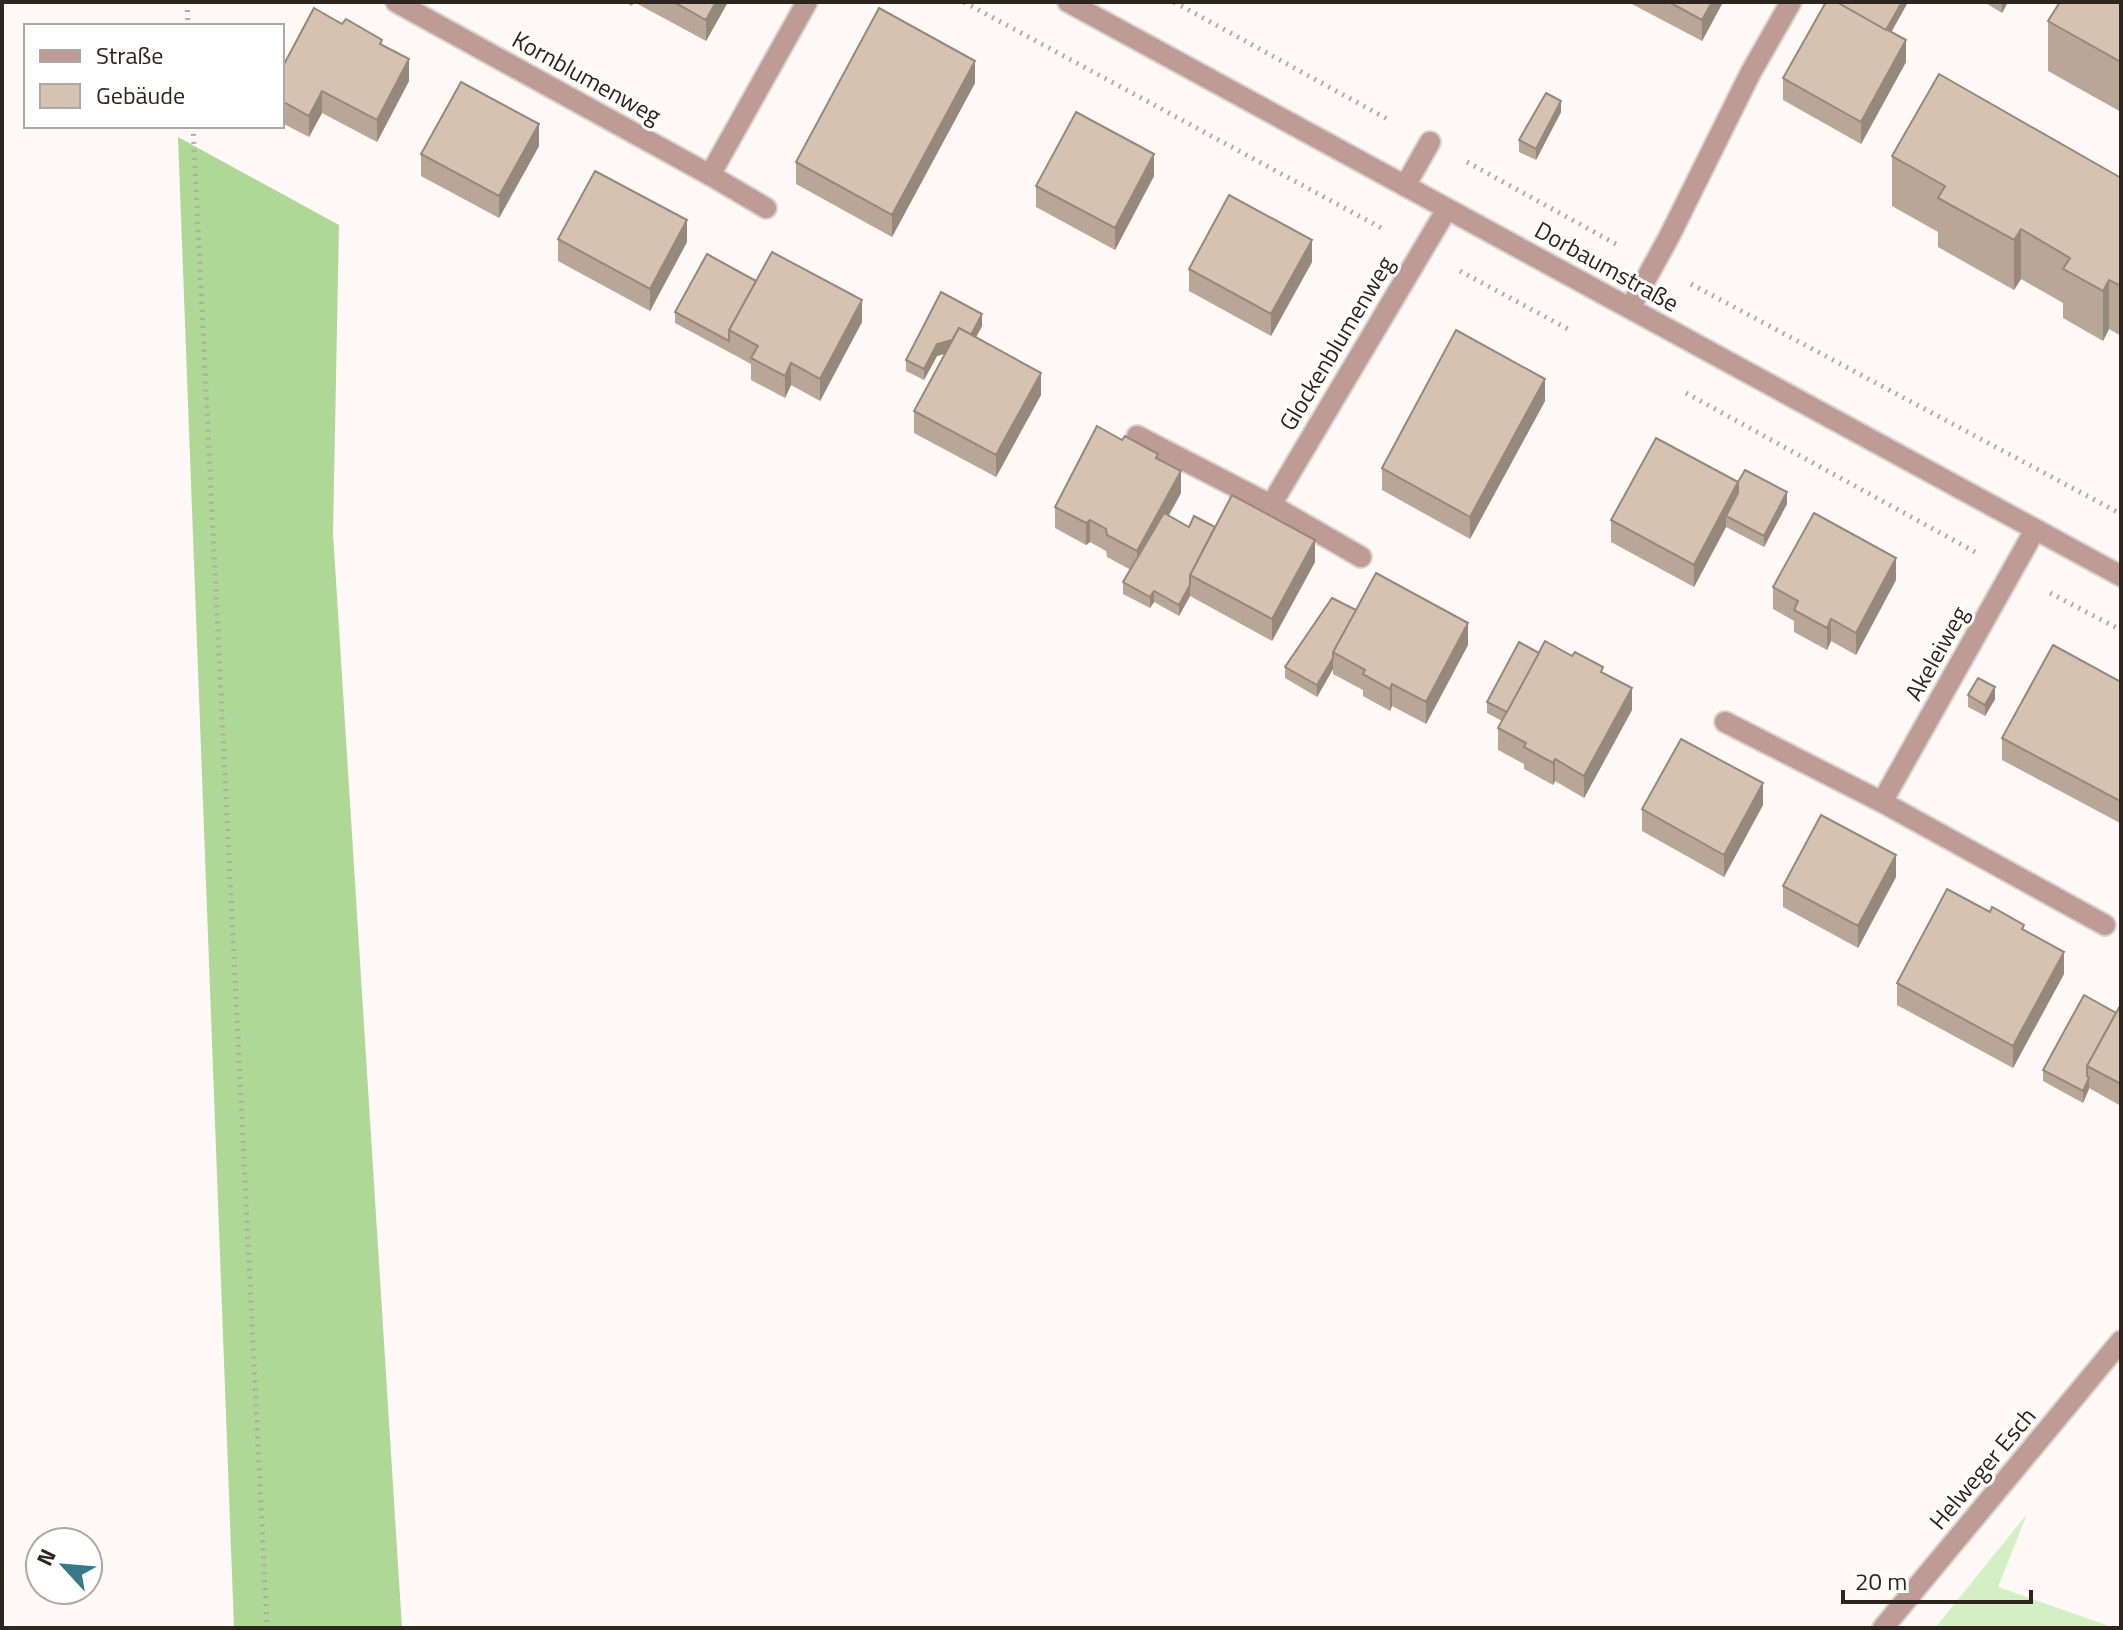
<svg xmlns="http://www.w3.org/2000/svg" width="2123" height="1630" viewBox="0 0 2123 1630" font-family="'Titillium Web',sans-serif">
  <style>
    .green { fill: #d3efc3 }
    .forest { fill: #afd796 }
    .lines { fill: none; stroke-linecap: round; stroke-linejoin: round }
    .minor-casing { stroke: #d9d3cf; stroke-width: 24 }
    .path { stroke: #b1aaa6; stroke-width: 5; stroke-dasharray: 2 6; stroke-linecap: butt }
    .minor { stroke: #bf9b95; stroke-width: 20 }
    .wall { fill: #b8a797 }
    .shaded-wall { fill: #96887b }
    .building { fill: #d6c2b0; stroke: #96887b; stroke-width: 2 }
    .labels { text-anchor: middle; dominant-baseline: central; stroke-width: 6; stroke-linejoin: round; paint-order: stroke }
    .street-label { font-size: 24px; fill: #2e251f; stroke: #fff }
  </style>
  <rect width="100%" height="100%" fill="#fef9f6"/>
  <!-- green -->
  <polygon class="green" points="2027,1514 1998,1587 2115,1628 1935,1628"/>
  <!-- forest -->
  <polygon class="forest" points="178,137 339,225 333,533 402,1628 234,1628"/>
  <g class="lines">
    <!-- minor casing -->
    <g class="minor-casing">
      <g id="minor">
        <polyline points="396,2 710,175 766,208"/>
        <polyline points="1068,2 2121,576"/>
        <polyline points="710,175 807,2"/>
        <polyline points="1405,186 1430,142"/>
        <polyline points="1630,308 1669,237 1751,72 1791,2"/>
        <polyline points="1137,436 1271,505 1361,557"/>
        <polyline points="1271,505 1447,209"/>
        <polyline points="1725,722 1882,802 2105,925"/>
        <polyline points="1882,802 2035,530"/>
        <polyline points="1883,1628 2121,1341"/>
      </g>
    </g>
    <!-- path -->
    <g class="path">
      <polyline points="187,2 188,26"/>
      <polyline points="964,2 1385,230"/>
      <polyline points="1174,2 1391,121"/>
      <polyline points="193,126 267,1628"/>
      <polyline points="1467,162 1616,244"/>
      <polyline points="1460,271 1568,329"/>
      <polyline points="1691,284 2121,514"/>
      <polyline points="1686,393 1975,552"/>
      <polyline points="2050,593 2121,630"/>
    </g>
    <!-- minor -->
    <use href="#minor" class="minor"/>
  </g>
  <!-- wall -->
  <g class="wall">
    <polygon points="625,2 728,2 706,41 634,2 632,6"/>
    <polygon points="1628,2 1723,2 1702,41"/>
    <polygon points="1826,2 1908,2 1891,32 1906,62 1861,144 1783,100 1783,78"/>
    <polygon points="1984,2 2008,2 2002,13"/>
    <polygon points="2121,2 2121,112 2048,71 2048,21"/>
    <polygon points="382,45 409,81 377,142 322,113 309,137 282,123 282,68"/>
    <polygon points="975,83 892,237 796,184 796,162"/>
    <polygon points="1561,112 1536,160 1519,152 1519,140"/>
    <polygon points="539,146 499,218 421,176 421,154"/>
    <polygon points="1892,156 2121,178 2121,336 2109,329 2103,341 2063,318 2063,303 2021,279 2014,290 1938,247 1938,232 1892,206"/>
    <polygon points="1154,176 1115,250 1036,207 1036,186"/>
    <polygon points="558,239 687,242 650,311 558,261"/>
    <polygon points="1312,262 1271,336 1189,291 1189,269"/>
    <polygon points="756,281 862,322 820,401 791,385 785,398 751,380 751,364 675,323 675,312"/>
    <polygon points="982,326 976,337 1041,395 996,477 914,433 914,411 945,354 937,356 924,380 906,371 906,360"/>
    <polygon points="1545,401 1470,539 1382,490 1382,468"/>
    <polygon points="1158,459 1181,493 1169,515 1189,527 1215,527 1315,562 1272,641 1190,596 1179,616 1154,602 1150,608 1123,594 1123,582 1131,570 1107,557 1106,551 1090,542 1086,545 1055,528 1055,507"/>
    <polygon points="1738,482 1787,504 1764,547 1726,527 1694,587 1611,542 1611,520"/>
    <polygon points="1896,580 1856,655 1831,641 1827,650 1794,632 1794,621 1773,609 1773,587"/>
    <polygon points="1356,610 1468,645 1426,724 1392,706 1390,711 1363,696 1363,690 1333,674 1333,669 1317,697 1285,678 1285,667"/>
    <polygon points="1539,653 1603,673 1632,710 1584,798 1555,781 1553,785 1524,769 1524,764 1498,750 1498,728 1502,721 1487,713 1487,702"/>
    <polygon points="2121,682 2121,820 2120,823 2002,760 2002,738"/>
    <polygon points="1968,695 1995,699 1985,716 1968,707"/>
    <polygon points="1763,805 1724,877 1642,831 1642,809"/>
    <polygon points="1896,877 1858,948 1783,907 1783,886"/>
    <polygon points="2024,930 2064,974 2013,1068 1897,1005 1897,983"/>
    <polygon points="2121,1004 2121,1106 2089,1088 2083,1103 2043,1081 2043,1070 2116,1013"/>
  </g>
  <!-- shaded-wall -->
  <g class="shaded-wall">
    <polygon points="716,2 728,2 706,41 706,20"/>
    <polygon points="1712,2 1723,2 1702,41 1702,20"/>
    <polygon points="1902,2 1908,2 1882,49 1882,38"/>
    <polygon points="2002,2 2008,2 2002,13"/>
    <polygon points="1906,40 1906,62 1861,144 1861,122"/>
    <polygon points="409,59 409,81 377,142 377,120"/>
    <polygon points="975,61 975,83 892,237 892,215"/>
    <polygon points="322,91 322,113 309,137 309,116"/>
    <polygon points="1561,101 1561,112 1536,160 1536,149"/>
    <polygon points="539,124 539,146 499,218 499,196"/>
    <polygon points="1154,154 1154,176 1115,250 1115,228"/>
    <polygon points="687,220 687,242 650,311 650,289"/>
    <polygon points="2021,229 2021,279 2014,290 2014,240"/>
    <polygon points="1312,240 1312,262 1271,336 1271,314"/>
    <polygon points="2109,280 2109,329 2103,341 2103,291"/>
    <polygon points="862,300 862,322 820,401 820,379"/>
    <polygon points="982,314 982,326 967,354 967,343"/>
    <polygon points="959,338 959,350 937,356 924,380 924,369 937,344"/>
    <polygon points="791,363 791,385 785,398 785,376"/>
    <polygon points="1041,373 1041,395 996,477 996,455"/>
    <polygon points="1545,379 1545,401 1470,539 1470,517"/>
    <polygon points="1181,471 1181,493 1137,573 1137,551"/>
    <polygon points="1738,482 1738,504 1726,516 1726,527 1694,587 1694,565"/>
    <polygon points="1787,492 1787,504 1764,547 1764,536"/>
    <polygon points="1090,520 1090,542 1086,545 1086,523"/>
    <polygon points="1315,540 1315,562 1272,641 1272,619"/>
    <polygon points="1896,558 1896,580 1856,655 1856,633"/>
    <polygon points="1190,585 1190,596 1179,616 1179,605"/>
    <polygon points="1154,591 1154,602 1150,608 1150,597"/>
    <polygon points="1831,619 1831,641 1827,650 1827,628"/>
    <polygon points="1468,623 1468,645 1426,724 1426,702"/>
    <polygon points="1333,658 1333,669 1317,697 1317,685"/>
    <polygon points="1392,684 1392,706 1390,711 1390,689"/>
    <polygon points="1995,687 1995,699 1985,716 1985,705"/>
    <polygon points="1632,688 1632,710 1584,798 1584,776"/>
    <polygon points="1555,759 1555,781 1553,785 1553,763"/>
    <polygon points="1763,783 1763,805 1724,877 1724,855"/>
    <polygon points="2121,799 2121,820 2120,823 2120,801"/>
    <polygon points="1896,855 1896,877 1858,948 1858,926"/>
    <polygon points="2064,952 2064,974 2013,1068 2013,1046"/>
    <polygon points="2089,1078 2089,1089 2083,1103 2083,1091"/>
  </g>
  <!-- building -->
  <g class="building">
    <polygon points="674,2 716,2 706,20"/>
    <polygon points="1669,2 1712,2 1702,20"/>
    <polygon points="1826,2 1837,2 1906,40 1861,122 1783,78"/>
    <polygon points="1837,2 1902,2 1886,30"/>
    <polygon points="2060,2 2121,2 2121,62 2048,21"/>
    <polygon points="314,8 342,24 346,19 382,40 380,44 409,59 377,120 322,91 309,116 282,101 282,68"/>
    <polygon points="879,8 975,61 892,215 796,162"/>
    <polygon points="1939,74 2121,178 2121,286 2109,280 2103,291 2063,269 2070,258 2021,229 2014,240 1938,198 1945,186 1892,156"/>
    <polygon points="461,82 539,124 499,196 421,154"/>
    <polygon points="1546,93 1561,101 1536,149 1519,140"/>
    <polygon points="1076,112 1154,154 1115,228 1036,186"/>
    <polygon points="595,171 687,220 650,289 558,239"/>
    <polygon points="1229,195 1312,240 1271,314 1189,269"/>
    <polygon points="772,252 862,300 820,379 791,363 785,376 751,358 758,346 729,330"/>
    <polygon points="707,254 756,281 729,330 729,341 675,312"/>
    <polygon points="941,292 982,314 971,335 959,328 952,340 937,344 924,369 906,360"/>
    <polygon points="959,328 1041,373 996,455 914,411"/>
    <polygon points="1456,330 1545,379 1470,517 1382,468"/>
    <polygon points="1097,426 1122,440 1125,436 1158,454 1156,458 1181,471 1137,551 1107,535 1106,529 1090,520 1086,523 1055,507"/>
    <polygon points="1656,438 1738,482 1694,565 1611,520"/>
    <polygon points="1745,470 1787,492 1764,536 1726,516 1738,493 1738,482"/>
    <polygon points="1232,495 1315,540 1272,619 1190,575"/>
    <polygon points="1164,513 1189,527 1194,516 1215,527 1190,575 1190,585 1179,605 1154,591 1150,597 1123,582"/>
    <polygon points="1814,513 1896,558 1856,633 1831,619 1827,628 1794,610 1798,601 1773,587"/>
    <polygon points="1376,573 1468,623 1426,702 1392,684 1390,689 1363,674 1365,670 1333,652"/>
    <polygon points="1332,598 1356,610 1333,652 1333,658 1317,685 1285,667"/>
    <polygon points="1545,641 1572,656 1575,652 1603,667 1601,672 1632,688 1584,776 1555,759 1553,763 1524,747 1526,743 1498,728"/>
    <polygon points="1519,642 1539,653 1507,712 1487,702"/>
    <polygon points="2053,645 2121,682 2121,799 2120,801 2002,738"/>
    <polygon points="1978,678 1995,687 1985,705 1968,695"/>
    <polygon points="1681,739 1763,783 1724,855 1642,809"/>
    <polygon points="1821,815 1896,855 1858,926 1783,886"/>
    <polygon points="1947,889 1990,912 1992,907 2024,925 2022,929 2064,952 2013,1046 1897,983"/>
    <polygon points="2084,995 2116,1013 2087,1066 2087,1076 2089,1078 2083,1091 2043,1070"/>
    <polygon points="2121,1004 2121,1084 2087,1066"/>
  </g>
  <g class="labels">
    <!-- street labels -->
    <g class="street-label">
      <text transform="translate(587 77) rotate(29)">Kornblumenweg</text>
      <text transform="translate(1607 266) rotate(29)">Dorbaumstraße</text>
      <text transform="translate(1336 343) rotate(-59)">Glockenblumenweg</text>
      <text transform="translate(1936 653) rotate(-61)">Akeleiweg</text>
      <text transform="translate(1982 1468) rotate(-50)">Helweger Esch</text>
    </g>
  </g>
  <!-- border -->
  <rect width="2123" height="1630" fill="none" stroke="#2e251f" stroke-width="8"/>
  <!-- legend -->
  <rect x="24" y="24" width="260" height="104" fill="#ffffff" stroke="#aba8a5" stroke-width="2"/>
  <rect x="40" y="50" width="40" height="12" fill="#bf9b95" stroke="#aba8a5" stroke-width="2"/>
  <text x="96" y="64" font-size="24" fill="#2e251f">Straße</text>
  <rect x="40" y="84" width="40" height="24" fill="#d6c2b0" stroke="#aba8a5" stroke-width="2"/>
  <text x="96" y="104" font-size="24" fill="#2e251f">Gebäude</text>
  <!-- north arrow -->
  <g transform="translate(64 1566) rotate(296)"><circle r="38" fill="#ffffff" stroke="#aba8a5" stroke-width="2"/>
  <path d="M0-6L14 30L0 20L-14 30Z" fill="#387a8b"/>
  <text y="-12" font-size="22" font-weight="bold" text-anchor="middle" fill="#2e251f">N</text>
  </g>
  <!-- scale -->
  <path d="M1843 1590v12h188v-12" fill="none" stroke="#2e251f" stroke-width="4"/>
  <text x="1855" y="1590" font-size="24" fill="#2e251f" stroke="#ffffff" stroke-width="6" paint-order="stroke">20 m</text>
</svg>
